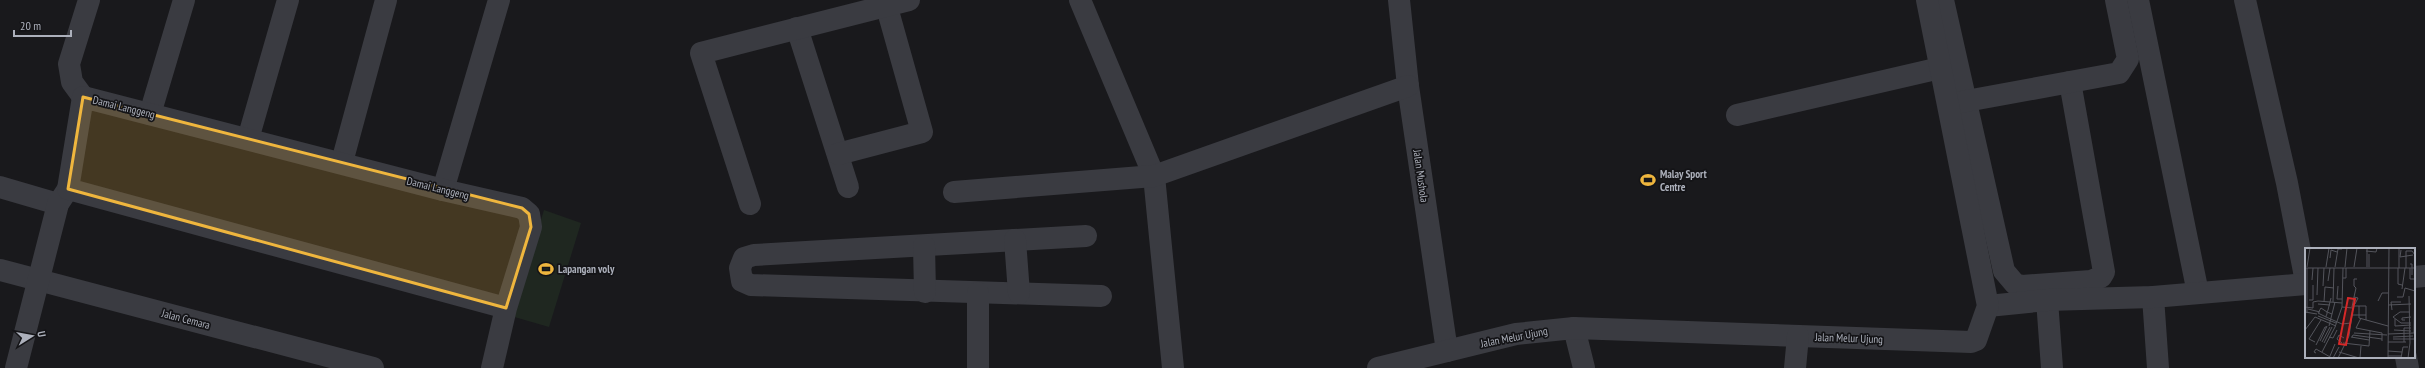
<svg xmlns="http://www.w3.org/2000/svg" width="2425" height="368" viewBox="0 0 2425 368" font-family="'PT Sans Narrow',sans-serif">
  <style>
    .pitch { fill: #1f2720 }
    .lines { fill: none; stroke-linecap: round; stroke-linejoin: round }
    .minor { stroke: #3a3b41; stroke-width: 22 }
    .marked { fill: #efb63e; fill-opacity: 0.2; stroke: #efb63e; stroke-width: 3; stroke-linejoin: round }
    .labels { text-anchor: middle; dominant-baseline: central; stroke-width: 3.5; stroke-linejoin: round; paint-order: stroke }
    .street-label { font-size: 11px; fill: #acb0bb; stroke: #141417 }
    .poi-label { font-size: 11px; font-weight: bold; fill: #acb0bb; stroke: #141417; text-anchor: start }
    .inset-road { fill: none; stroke: #54555c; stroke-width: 1 }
    .view { fill: #d62828; fill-opacity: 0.15; stroke: #d62828; stroke-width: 2 }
    .inset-edge { fill: none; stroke: #acb0bb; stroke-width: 2 }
  </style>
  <rect width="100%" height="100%" fill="#19191c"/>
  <!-- pitch -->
  <polygon class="pitch" points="544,210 581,223 549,327 511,316"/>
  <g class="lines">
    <!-- minor -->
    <g class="minor">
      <polyline points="1080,0 1154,176 1173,368"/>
      <polyline points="1399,0 1408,86 1447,351"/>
      <polyline points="1943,0 2004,271 2015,284 2022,286 2091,281 2101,277 2104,272 2070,82"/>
      <polyline points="2138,0 2198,293"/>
      <polyline points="2245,0 2287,183 2306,282"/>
      <polyline points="797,28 848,187"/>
      <polyline points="83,97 72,82 69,64 89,0"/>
      <polyline points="1950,104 2119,73 2128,59 2116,0"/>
      <polyline points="150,114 184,0"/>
      <polyline points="1737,115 1940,68"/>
      <polyline points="248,139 288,0"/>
      <polyline points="838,154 922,132 886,4"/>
      <polyline points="342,162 386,0"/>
      <polyline points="0,187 58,204"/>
      <polyline points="443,190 499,0"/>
      <polyline points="954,192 1154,176 1408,86"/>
      <polyline points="750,204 701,53 909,0"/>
      <polyline points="1086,236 754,255 744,258 740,268 742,281 751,285 1101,296"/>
      <polyline points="1015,240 1019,293"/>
      <polyline points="924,246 925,292"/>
      <polyline points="0,270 373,368"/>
      <polyline points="2414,277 2425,276"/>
      <polyline points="2153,297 2158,368"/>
      <polyline points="2047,300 2052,368"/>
      <polyline points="1988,306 2047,300 2153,297 2306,284"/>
      <polyline points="1574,328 1584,368"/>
      <polyline points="2406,357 2408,368"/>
      <polyline points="16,368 58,204 68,189"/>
      <polyline points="492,368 506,308 531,227 529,214 522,208 443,190 83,97 68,189 506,308"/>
      <polyline points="978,368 978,293"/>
      <polyline points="1378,368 1516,334 1574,328 1971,342 1976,340 1988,306 1927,0"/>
      <polyline points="1795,368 1798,336"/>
    </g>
  </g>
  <!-- marked area -->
  <path class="marked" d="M83 97 522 208 529 214 531 227 506 308 68 189Z"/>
  <!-- icons -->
  <defs>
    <g id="stadium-bare" transform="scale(1.2)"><path d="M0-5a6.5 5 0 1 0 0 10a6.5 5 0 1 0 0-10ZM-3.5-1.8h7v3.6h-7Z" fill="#efb63e" stroke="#141417" stroke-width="2.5" paint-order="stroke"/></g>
  </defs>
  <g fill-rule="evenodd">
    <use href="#stadium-bare" x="1648" y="180"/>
    <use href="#stadium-bare" x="546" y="269"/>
  </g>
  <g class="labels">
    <!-- street labels -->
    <g class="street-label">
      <text transform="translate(124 107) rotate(14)">Damai Langgeng</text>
      <text transform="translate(1421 176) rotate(82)">Jalan Mushola</text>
      <text transform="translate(438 188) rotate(14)">Damai Langgeng</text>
      <text transform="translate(186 319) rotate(15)">Jalan Cemara</text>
      <text transform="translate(1514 337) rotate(-11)">Jalan Melur Ujung</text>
      <text transform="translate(1849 338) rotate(2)">Jalan Melur Ujung</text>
    </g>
    <!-- poi labels -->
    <g class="poi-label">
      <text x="1660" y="174">Malay Sport<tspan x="1660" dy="13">Centre</tspan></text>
      <text x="558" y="269">Lapangan voly</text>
    </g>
  </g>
  <!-- overview -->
  <g transform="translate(2305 248)">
    <rect width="110" height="110" fill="#19191c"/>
    <path class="inset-road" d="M96 2 95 9 108 7M61 3 71 4 72 0M64 6V19M25 10 26 2 32 4M105 16H107V27M2 19 5 0M21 19 24 0M30 19 33 1H37M40 19 42 0M49 19 52 0M62 19V0M0 20H110M93 20V36L97 37M94 20V0M101 20V3H107L110 7M105 20V31H110M38 30H41V20M7 32 8 20M23 33 25 20M18 38 19 20M33 38 32 51H37M97 41 100 20M12 47 13 20M49 49 51 40 49 38V31H52M92 49H98L100 40 110 43M26 50 23 62 22 64V66L21 68V69L13 65 16 60 22 64 27 66M4 52H8V37M73 53 77 45H83M19 54 20 39 29 40M28 54 29 20M13 56 25 57M83 57 106 56M48 58H61V72M54 58V70L83 78M0 59 8 60V54L13 53 37 55M47 59 49 49 53 50 50 56M3 61 15 64M87 62 86 54H96M0 64 12 66M2 65V20M46 67H61M13 68 31 75M21 69 37 76 46 75M88 69 96 75H106M88 69 95 64H105M56 70 51 80 77 85V93M90 71V78L106 77M100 72H97V70L106 69M24 78 30 54M0 82 10 69 31 78M89 82 106 83M49 85 82 87M83 86 109 85 110 33M24 89 28 90 32 82M46 89 64 92M47 89 48 87 77 91M88 89 108 88M88 91H110M15 93 22 78M10 94 4 91 16 72M17 94 25 79M83 94H101M99 94V80H106M19 95 27 79M37 95 32 91 34 87 39 90M38 95 64 98 65 83M11 97 20 79H22M83 103 97 104M17 104 30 79 37 59 38 20M34 104 54 110M11 105 9 104 11 101 27 110M25 108 30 96M83 108H96M28 110 34 99M33 110 44 88 48 60 37 59M55 110 56 98M83 110 84 0M96 110 98 99H103M103 110 105 95 104 48"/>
    <path class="view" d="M43 50 50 51 41 97 34 96Z"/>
    <rect width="110" height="110" class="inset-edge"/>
  </g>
  <!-- north arrow -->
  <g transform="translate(32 336) rotate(79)" stroke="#141417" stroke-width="3" paint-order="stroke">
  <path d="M0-3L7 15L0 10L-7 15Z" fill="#acb0bb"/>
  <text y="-6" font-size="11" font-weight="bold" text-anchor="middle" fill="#acb0bb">U</text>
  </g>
  <!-- scale -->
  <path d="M14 30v6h57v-6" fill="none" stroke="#acb0bb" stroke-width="2"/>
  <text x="20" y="30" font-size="12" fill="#acb0bb" stroke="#141417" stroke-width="3" paint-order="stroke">20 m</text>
</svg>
